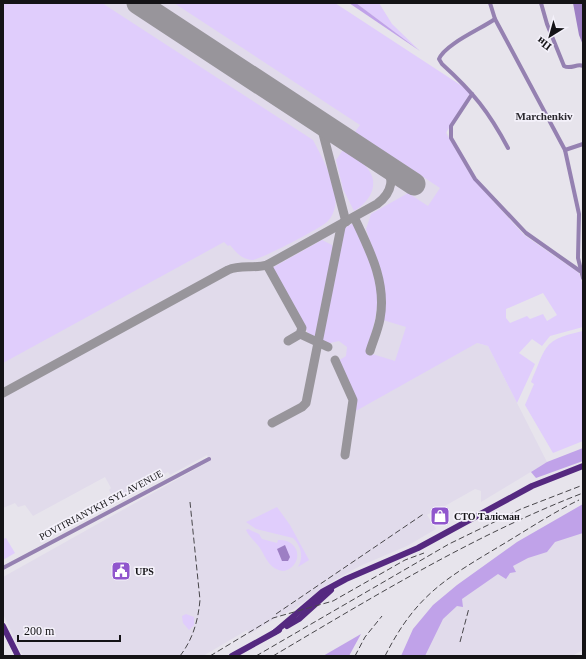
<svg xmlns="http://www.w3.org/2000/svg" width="586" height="659" viewBox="0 0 586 659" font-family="Georgia,serif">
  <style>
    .built { fill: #e1dbeb }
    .green { fill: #e0cdfc; fill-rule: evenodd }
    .forest { fill: #c0a2e9 }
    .water { fill: #9d7fc4 }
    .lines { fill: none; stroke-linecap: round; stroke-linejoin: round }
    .taxiway { stroke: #98959b; stroke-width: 9 }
    .runway { stroke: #98959b; stroke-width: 23 }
    .street { stroke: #9581b1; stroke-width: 4 }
    .primary { stroke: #552980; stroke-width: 6 }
    .rail { stroke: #48464a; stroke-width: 1; stroke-dasharray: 6 3; stroke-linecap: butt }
    .labels { text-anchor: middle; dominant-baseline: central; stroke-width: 3.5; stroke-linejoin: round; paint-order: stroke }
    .street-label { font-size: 10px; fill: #141316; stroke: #f4f1fa }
    .poi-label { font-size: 10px; font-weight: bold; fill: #141316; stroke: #f4f1fa; text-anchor: start }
    .neighbourhood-label { font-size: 11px; font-weight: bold; fill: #2b292f; stroke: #f4f1fa }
  </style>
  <rect width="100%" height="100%" fill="#e7e4ec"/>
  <!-- built -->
  <g class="built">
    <polygon points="3,3 335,3 446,131 476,183 524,235 579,273 583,286 547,291 506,308 477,343 488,346 547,462 481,502 481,491 475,489 443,507 442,506 427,515 436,529 407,546 360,566 333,581 294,609 279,616 250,634 247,630 203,656 23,656 3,614 3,577 210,461 207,455 170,475 168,472 115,501 109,490 111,488 105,477 33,516 25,505 18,507 15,503 3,508"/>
    <polygon points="583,526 583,650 572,656 412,656 427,623 478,581"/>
  </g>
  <!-- green -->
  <g class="green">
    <path d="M3 3H102L313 140C322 157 339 188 335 207 334 211 332 217 328 221 323 227 260 260 252 260 241 259 236 252 230 245L228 246 224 242 3 363Z"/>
    <path d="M174 3H335L468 90 470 93 446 133 472 178 524 235 579 273 583 286V327L550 336 542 346 532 339 519 353 535 364 517 403 488 346 477 343 354 412 355 400 338 361 346 356 347 347 339 341 330 343 322 341 345 228 353 223C380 276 385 295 366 352L395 361 406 327 383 320 385 303 382 278 366 229 371 214 408 193 428 206 440 188 355 132 360 125ZM543 293 557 315 547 321 543 314 530 319 527 316 510 323 506 318V309Z"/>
    <polygon points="356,3 379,3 392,24 420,51"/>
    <path d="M343 150C350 154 356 158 362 163 382 179 373 200 354 211L343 189 336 160Z"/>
    <polygon points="322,240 332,245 333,248 315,338 309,335 272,268"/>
    <path d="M583 331V441L553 453 525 405 534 384 531 382C547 346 542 340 583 331Z"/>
    <path d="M277 507 290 525 309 560 298 567C304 557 301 546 293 538L256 529 246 522Z"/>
    <path d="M248 529 259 534 262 539 277 543 278 540C301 539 304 565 284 571 270 570 266 558 260 548 255 541 249 537 246 530Z"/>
    <polygon points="6,538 15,553 3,560 3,539"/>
    <polygon points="186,614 194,617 194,625 189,630 183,623 182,616"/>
  </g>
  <!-- forest -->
  <g class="forest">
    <polygon points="349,3 356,3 420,51"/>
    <polygon points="583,448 583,461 536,478 531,472 547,462"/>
    <polygon points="583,504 583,533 555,542 547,552 528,558 513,566 516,572 510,573 506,579 498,574 462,599 463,607 457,606 443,619 425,656 401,656 413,629 433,605 457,585 517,542"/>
    <polygon points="361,634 349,656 323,656"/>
  </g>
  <!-- water -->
  <g class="water">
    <polygon points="573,3 583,3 583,45 579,35"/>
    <polygon points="285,545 290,557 288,561 282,561 277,549"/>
  </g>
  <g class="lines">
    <!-- taxiway -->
    <g class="taxiway">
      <polyline points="320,122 346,222"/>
      <path d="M354 217C369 249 387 282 380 319 378 330 373 341 370 351"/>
      <polyline points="267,265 302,328 300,334 288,341"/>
      <polyline points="300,334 328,347"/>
      <polyline points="335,360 353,400 345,455"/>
      <path d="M3 393 228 270C241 264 253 269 267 265L377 204C392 193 397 176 381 163"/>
      <polyline points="272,423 302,407 306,403 341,227 344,222"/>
    </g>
    <!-- runway -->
    <polyline class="runway" points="138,3 414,184"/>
    <!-- street -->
    <g class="street">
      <polyline points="490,3 495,19 565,150 579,214 578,258 583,278"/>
      <path d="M541 3 547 24 564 66C571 70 577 63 583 66"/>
      <path d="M495 19C481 29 445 44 439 59L442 64C473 92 489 112 508 148"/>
      <polyline points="472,94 451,126 451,138 475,179 526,233 580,271"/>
      <polyline points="565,150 583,144"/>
      <polyline points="3,568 209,459"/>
    </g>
    <!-- primary -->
    <g class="primary">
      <polyline points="3,626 18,656"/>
      <polyline points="287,626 299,619 331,590"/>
      <polyline points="275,632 322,592 346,579 418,548 532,486 583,466"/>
      <polyline points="232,656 279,630"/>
    </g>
    <!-- rail -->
    <g class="rail">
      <polyline points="276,614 425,513"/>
      <polyline points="460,642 469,608"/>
      <path d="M180 656C193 639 198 621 200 600L190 502"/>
      <polyline points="210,656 273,618 333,601 405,560 424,553"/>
      <polyline points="256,656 449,544 521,509 583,485"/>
      <path d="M273 656C373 597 474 535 583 493"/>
      <polyline points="355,656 365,637 382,616"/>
      <path d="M385 656C417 593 447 578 505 543 530 528 554 512 579 500"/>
    </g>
  </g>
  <!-- icons -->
  <defs>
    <g id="shop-square" transform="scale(1)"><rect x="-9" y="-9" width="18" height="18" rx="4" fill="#9056cd" stroke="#f4f1fa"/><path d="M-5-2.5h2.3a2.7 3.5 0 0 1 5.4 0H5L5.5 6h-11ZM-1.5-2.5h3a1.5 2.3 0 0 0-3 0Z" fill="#fff"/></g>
    <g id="civic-square" transform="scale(1)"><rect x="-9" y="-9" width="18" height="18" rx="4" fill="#9056cd" stroke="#f4f1fa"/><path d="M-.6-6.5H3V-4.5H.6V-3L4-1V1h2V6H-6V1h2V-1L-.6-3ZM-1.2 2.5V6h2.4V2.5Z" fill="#fff"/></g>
  </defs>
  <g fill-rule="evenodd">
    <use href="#shop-square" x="440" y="516"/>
    <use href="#civic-square" x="121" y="571"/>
  </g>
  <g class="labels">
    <!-- street labels -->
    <g class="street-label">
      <text transform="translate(101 505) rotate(-28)">POVITRIANYKH SYL AVENUE</text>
    </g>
    <!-- poi labels -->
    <g class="poi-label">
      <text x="454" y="516">СТО Талісман</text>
      <text x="135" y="571">UPS</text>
    </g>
    <!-- neighbourhood labels -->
    <g class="neighbourhood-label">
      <text x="544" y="116">Marchenkiv</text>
    </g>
  </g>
  <!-- border -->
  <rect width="586" height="659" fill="none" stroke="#141316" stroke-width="8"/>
  <!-- north arrow -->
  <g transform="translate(550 36) rotate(217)" stroke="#f4f1fa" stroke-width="3" paint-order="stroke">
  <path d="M0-3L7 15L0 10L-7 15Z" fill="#141316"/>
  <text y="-6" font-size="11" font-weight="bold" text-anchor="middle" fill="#141316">Пн</text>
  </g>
  <!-- scale -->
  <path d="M18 635v6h102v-6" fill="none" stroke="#141316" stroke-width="2"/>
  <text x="24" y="635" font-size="12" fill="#141316" stroke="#f4f1fa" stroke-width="3" paint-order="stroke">200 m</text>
</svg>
